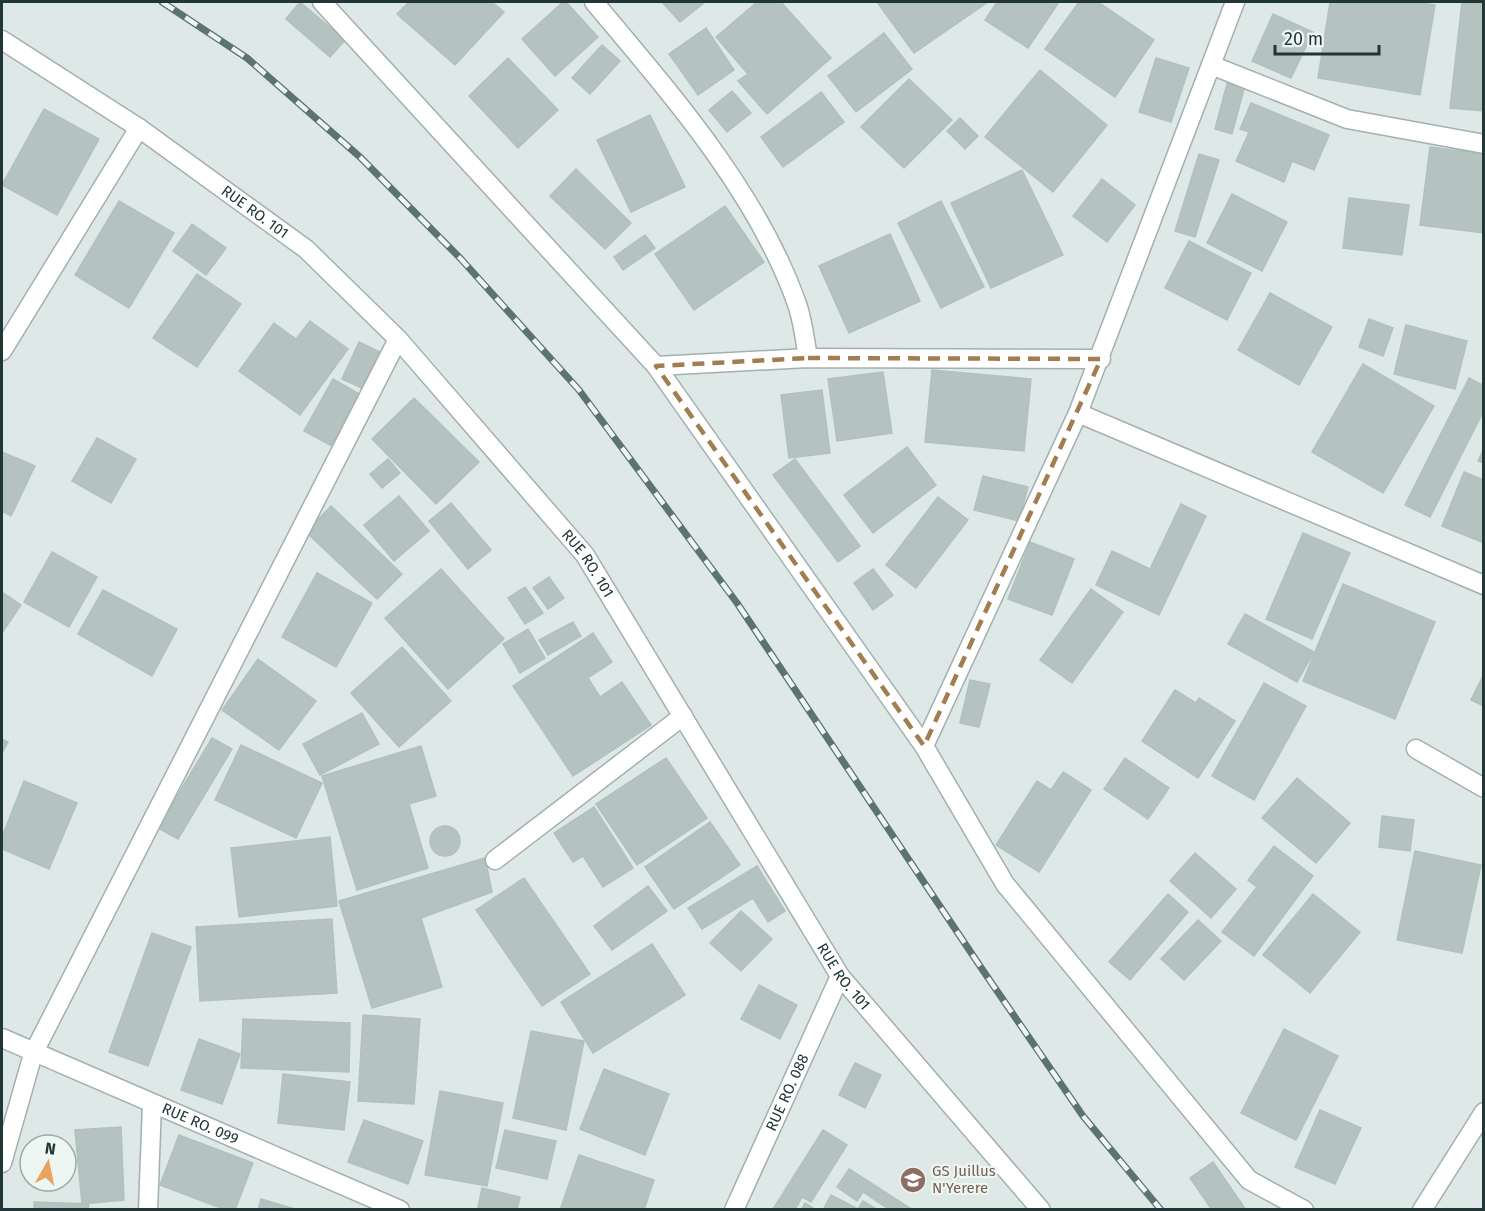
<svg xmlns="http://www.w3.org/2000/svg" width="1485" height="1211" viewBox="0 0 1485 1211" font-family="'Fira Sans',sans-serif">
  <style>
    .building { fill: #b4c3c0; stroke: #b1c1bf; stroke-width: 1.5 }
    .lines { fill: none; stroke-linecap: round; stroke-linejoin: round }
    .lane-casing { stroke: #a2b0af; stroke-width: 21 }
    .street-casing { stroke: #a2b0af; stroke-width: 21 }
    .lane { stroke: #fff; stroke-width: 18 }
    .street { stroke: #fff; stroke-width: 18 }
    .rail-casing { stroke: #5b7373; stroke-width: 7 }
    .rail { stroke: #eef6f4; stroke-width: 4.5; stroke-dasharray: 14; stroke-linecap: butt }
    .marked { fill: none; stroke: #a27d4f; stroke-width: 4.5; stroke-dasharray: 12 8; stroke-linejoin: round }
    .labels { text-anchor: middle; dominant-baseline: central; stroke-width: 4.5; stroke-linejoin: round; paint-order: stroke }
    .street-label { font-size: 15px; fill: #213737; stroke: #eef6f4 }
    .education-label { font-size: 15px; fill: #785e54; stroke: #eef6f4; text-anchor: start }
  </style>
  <rect width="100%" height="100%" fill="#dee9e7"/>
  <!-- building -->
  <g class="building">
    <polygon points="300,2 345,40 330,57 286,19"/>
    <polygon points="409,2 492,2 504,12 455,65 397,14"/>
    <polygon points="563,2 566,2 598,37 555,76 522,39"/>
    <polygon points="662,2 705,2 680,22"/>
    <polygon points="757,2 781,2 831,58 767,114 738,81 748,74 716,37"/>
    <polygon points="877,2 988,2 914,53"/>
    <polygon points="997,2 1059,2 1028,48 985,20"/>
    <polygon points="1079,2 1098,2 1154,40 1115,97 1045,49"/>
    <polygon points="1330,2 1412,2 1435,5 1420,95 1318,78"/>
    <polygon points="1462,2 1484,3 1484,111 1450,108"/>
    <polygon points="1273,14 1313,32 1291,78 1252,61"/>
    <polygon points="706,28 734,70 698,95 669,54"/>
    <polygon points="884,33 912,69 856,112 828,76"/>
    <polygon points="602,45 620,61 590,94 572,78"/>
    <polygon points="508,58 558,110 518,148 469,96"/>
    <polygon points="1156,58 1189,68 1171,122 1139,112"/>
    <polygon points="1040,70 1107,125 1053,192 985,137"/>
    <polygon points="909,79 952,120 904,168 861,127"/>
    <polygon points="1228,80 1245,85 1232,134 1215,129"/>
    <polygon points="732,91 751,113 727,132 709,110"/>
    <polygon points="821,92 844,122 783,167 761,137"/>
    <polygon points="1251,103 1329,135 1314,170 1292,161 1284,182 1236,161 1249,132 1240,129"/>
    <polygon points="44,109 99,139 57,215 2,185"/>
    <polygon points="650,115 685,187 631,212 597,140"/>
    <polygon points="960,118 978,136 965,149 947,131"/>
    <polygon points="1430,147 1484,154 1484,233 1420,225"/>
    <polygon points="1199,154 1219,160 1195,237 1175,231"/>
    <polygon points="576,169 631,223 605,249 550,196"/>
    <polygon points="1022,170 1063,255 991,288 951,203"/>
    <polygon points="1102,179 1135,205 1107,242 1073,216"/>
    <polygon points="1232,194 1287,222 1262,271 1207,243"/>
    <polygon points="1349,198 1409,205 1402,255 1343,248"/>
    <polygon points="119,201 174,233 129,308 75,275"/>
    <polygon points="941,201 984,287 941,308 898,223"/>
    <polygon points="725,206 764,262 694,310 655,254"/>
    <polygon points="192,224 226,248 206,275 173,251"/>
    <polygon points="890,234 920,301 849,333 819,266"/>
    <polygon points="645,235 655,248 623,270 614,257"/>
    <polygon points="1189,241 1251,273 1227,320 1165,288"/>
    <polygon points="197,274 241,304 197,367 153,338"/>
    <polygon points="1270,293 1332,327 1299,385 1238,350"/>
    <polygon points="1369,319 1393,328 1383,356 1359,347"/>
    <polygon points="310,321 348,349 300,415 239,371 274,323 296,339"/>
    <polygon points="1406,325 1467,341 1455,389 1394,374"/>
    <polygon points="359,342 384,354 366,390 342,379"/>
    <polygon points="1363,364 1434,406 1383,493 1312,452"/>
    <polygon points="932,370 1031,379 1024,451 925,442"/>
    <polygon points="883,372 892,433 837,441 828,379"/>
    <polygon points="1469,378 1484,386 1484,410 1430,517 1405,505"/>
    <polygon points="333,379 363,396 334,447 304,431"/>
    <polygon points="822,390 830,453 789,458 781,395"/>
    <polygon points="414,398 479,462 436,504 372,439"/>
    <polygon points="97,438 136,459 111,503 72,481"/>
    <polygon points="907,447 936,485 873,533 844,495"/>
    <polygon points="1484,448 1484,463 1478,461"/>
    <polygon points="2,452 35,466 11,516 2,511"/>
    <polygon points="388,459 400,473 382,488 370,474"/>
    <polygon points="795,459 860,546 838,562 773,475"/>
    <polygon points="1464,472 1484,480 1484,543 1442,526"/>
    <polygon points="983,476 1028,487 1019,521 974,510"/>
    <polygon points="399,496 429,531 394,561 364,525"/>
    <polygon points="938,497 968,520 916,588 886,565"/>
    <polygon points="451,503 491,550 468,569 429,521"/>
    <polygon points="1181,504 1206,516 1159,615 1096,585 1112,551 1150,569"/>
    <polygon points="331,506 402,574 377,599 306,532"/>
    <polygon points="1303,533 1350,553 1312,639 1266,619"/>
    <polygon points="1030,542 1074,559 1052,615 1008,599"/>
    <polygon points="52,552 97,577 69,627 24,602"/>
    <polygon points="441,569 504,639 448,689 385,618"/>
    <polygon points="873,569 893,595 873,610 854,583"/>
    <polygon points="317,573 372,603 336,667 282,637"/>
    <polygon points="549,577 564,598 548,609 533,588"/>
    <polygon points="1343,584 1435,622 1395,719 1303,681"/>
    <polygon points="525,587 543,613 525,624 508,598"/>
    <polygon points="1091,589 1123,612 1072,683 1040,660"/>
    <polygon points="103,590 177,629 152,676 78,634"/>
    <polygon points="2,592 21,605 2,633"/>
    <polygon points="1245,614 1314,652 1297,682 1228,644"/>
    <polygon points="573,622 581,636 548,655 539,640"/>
    <polygon points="528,629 545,658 520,673 503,644"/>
    <polygon points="593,633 612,662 588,678 600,697 622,682 651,725 573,776 513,686"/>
    <polygon points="402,647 451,701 399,747 351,693"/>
    <polygon points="258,659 316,701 279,750 222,710"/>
    <polygon points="1484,674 1484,706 1471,700"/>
    <polygon points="970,680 990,684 979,727 960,723"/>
    <polygon points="1264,683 1306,706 1254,800 1212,776"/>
    <polygon points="1175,690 1196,703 1199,698 1235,721 1198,778 1142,741"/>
    <polygon points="362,713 379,744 320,775 303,744"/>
    <polygon points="212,738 232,749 178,839 158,828"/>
    <polygon points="2,739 8,742 2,753"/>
    <polygon points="241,745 322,783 296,838 215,800"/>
    <polygon points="421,746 436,796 409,804 428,868 357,890 322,776"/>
    <polygon points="666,758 707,818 637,865 596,804"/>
    <polygon points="1125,758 1169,788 1148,819 1104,789"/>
    <polygon points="1063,772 1091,790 1039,872 996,845 1037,781 1051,790"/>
    <polygon points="1297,778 1350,823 1316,863 1262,818"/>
    <polygon points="24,781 77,803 49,869 2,849 2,837"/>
    <polygon points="594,807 633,868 603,887 583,856 573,862 554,833"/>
    <polygon points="1382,816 1414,820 1410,851 1379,847"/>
    <polygon points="710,822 740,865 674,909 645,867"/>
    <circle cx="445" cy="841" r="15"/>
    <polygon points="330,837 337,906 239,917 231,848"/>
    <polygon points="1274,846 1313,876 1254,956 1222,932 1257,887 1248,880"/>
    <polygon points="1415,851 1481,865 1462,953 1397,940"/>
    <polygon points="1195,853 1236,889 1211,918 1170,881"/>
    <polygon points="485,858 492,892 421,918 442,987 372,1008 339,901"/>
    <polygon points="757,866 785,911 768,922 753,898 702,929 688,908"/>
    <polygon points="524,878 590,974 542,1006 476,910"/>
    <polygon points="648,886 667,911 612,950 594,926"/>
    <polygon points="1168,894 1188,912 1130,980 1109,962"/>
    <polygon points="1313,894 1360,932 1310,993 1263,955"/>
    <polygon points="741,911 772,939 741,971 710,943"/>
    <polygon points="332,919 337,993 200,1001 196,927"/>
    <polygon points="1198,920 1221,941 1184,980 1161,959"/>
    <polygon points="152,933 191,947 148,1066 109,1052"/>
    <polygon points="652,944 685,995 593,1053 561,1002"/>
    <polygon points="759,985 797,1005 780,1039 741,1019"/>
    <polygon points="363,1015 420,1019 414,1104 358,1101"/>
    <polygon points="243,1019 350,1023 349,1072 241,1068"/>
    <polygon points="1284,1029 1338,1056 1296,1140 1241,1113"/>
    <polygon points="531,1031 584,1041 566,1130 513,1118"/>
    <polygon points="199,1039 240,1054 222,1104 181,1090"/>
    <polygon points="855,1063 881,1075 865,1108 839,1095"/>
    <polygon points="604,1069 669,1094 645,1155 580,1129"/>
    <polygon points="283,1074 350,1082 344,1130 278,1123"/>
    <polygon points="440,1091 503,1103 487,1186 425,1175"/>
    <polygon points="1320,1110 1361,1128 1335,1184 1295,1167"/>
    <polygon points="364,1120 423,1141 408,1184 348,1162"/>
    <polygon points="121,1127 124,1200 82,1204 75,1130"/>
    <polygon points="505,1130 556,1141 547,1179 496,1168"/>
    <polygon points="823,1130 847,1145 811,1202 802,1197 795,1210 773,1209"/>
    <polygon points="179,1135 253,1163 235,1210 226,1210 160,1185"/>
    <polygon points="579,1155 654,1180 644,1210 560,1210"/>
    <polygon points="1213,1162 1246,1210 1212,1210 1190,1178"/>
    <polygon points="849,1169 913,1210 890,1210 863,1192 857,1201 837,1187"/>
    <polygon points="482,1188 520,1197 517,1210 478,1207"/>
    <polygon points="831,1195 858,1209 863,1201 878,1210 823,1210"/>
    <polygon points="261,1199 298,1210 258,1210"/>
    <polygon points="34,1202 89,1204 88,1210 34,1210"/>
    <polygon points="805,1203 816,1210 801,1210"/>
  </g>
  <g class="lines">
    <!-- lane casing -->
    <g class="lane-casing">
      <polyline id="lane" points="495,860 683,716"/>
    </g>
    <!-- street casing -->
    <g class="street-casing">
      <g id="street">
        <polyline points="322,2 656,366 924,746 1005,884 1249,1180 1304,1210"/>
        <path d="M594 2C670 93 757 191 797 304 803 321 805 341 808 358"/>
        <path id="s1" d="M2 40 139 128 306 249 398 339 585 555 840 976 1041 1210"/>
        <polyline points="1211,65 1347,119 1484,144"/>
        <polyline points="2,351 139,128"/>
        <polyline points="656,366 808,358 1101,359"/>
        <polyline points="1078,413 1484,585"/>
        <polyline points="924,746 1078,413 1235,2"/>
        <polyline points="1416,749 1484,788"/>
        <path id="s2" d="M2 1038 400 1210"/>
        <polyline points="2,1163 33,1054 398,339"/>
        <polyline points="148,1210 152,1104"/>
        <path id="s3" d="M734 1210 840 976"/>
        <polyline points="1422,1210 1484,1112"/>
      </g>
    </g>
    <!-- lane -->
    <use href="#lane" class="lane"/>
    <!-- street -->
    <use href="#street" class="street"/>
    <!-- rail casing -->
    <g class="rail-casing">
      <polyline id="rail" points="162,2 247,58 360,157 461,259 579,390 737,603 984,972 1083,1116 1161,1210"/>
    </g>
    <!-- rail -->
    <use href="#rail" class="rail"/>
  </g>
  <!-- marked area -->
  <path class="marked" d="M808 358 1101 359 924 746 656 366Z"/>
  <!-- icons -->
  <defs>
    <g id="school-disc" transform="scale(1.35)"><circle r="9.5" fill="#8d6e63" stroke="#eef6f4"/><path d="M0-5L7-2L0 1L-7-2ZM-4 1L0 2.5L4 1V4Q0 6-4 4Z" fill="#fff"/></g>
  </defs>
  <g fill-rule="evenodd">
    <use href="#school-disc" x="913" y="1180"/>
  </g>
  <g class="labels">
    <!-- street labels -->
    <g class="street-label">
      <text stroke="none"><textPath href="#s1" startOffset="306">RUE RO. 101</textPath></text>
      <text stroke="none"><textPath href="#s1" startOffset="792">RUE RO. 101</textPath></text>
      <text stroke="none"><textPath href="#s1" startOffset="1278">RUE RO. 101</textPath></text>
      <text stroke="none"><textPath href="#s3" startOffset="129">RUE RO. 088</textPath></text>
      <text stroke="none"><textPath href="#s2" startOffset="216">RUE RO. 099</textPath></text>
    </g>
    <!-- education labels -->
    <g class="education-label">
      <text x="932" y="1171">GS Juillus<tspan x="932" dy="17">N'Yerere</tspan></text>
    </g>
  </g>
  <!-- border -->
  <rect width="1485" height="1211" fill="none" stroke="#213737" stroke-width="6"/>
  <!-- north arrow -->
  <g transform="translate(48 1163) rotate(9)"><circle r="28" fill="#eef6f4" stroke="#9caaa8" stroke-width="1.5"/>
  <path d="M0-4.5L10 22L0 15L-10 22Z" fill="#e8a35c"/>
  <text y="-9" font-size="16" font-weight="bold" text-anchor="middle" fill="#213737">N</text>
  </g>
  <!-- scale -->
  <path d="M1275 45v9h104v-9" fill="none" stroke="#213737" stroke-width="3"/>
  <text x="1284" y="45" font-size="18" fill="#213737" stroke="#eef6f4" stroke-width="4.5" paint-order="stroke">20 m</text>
</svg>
